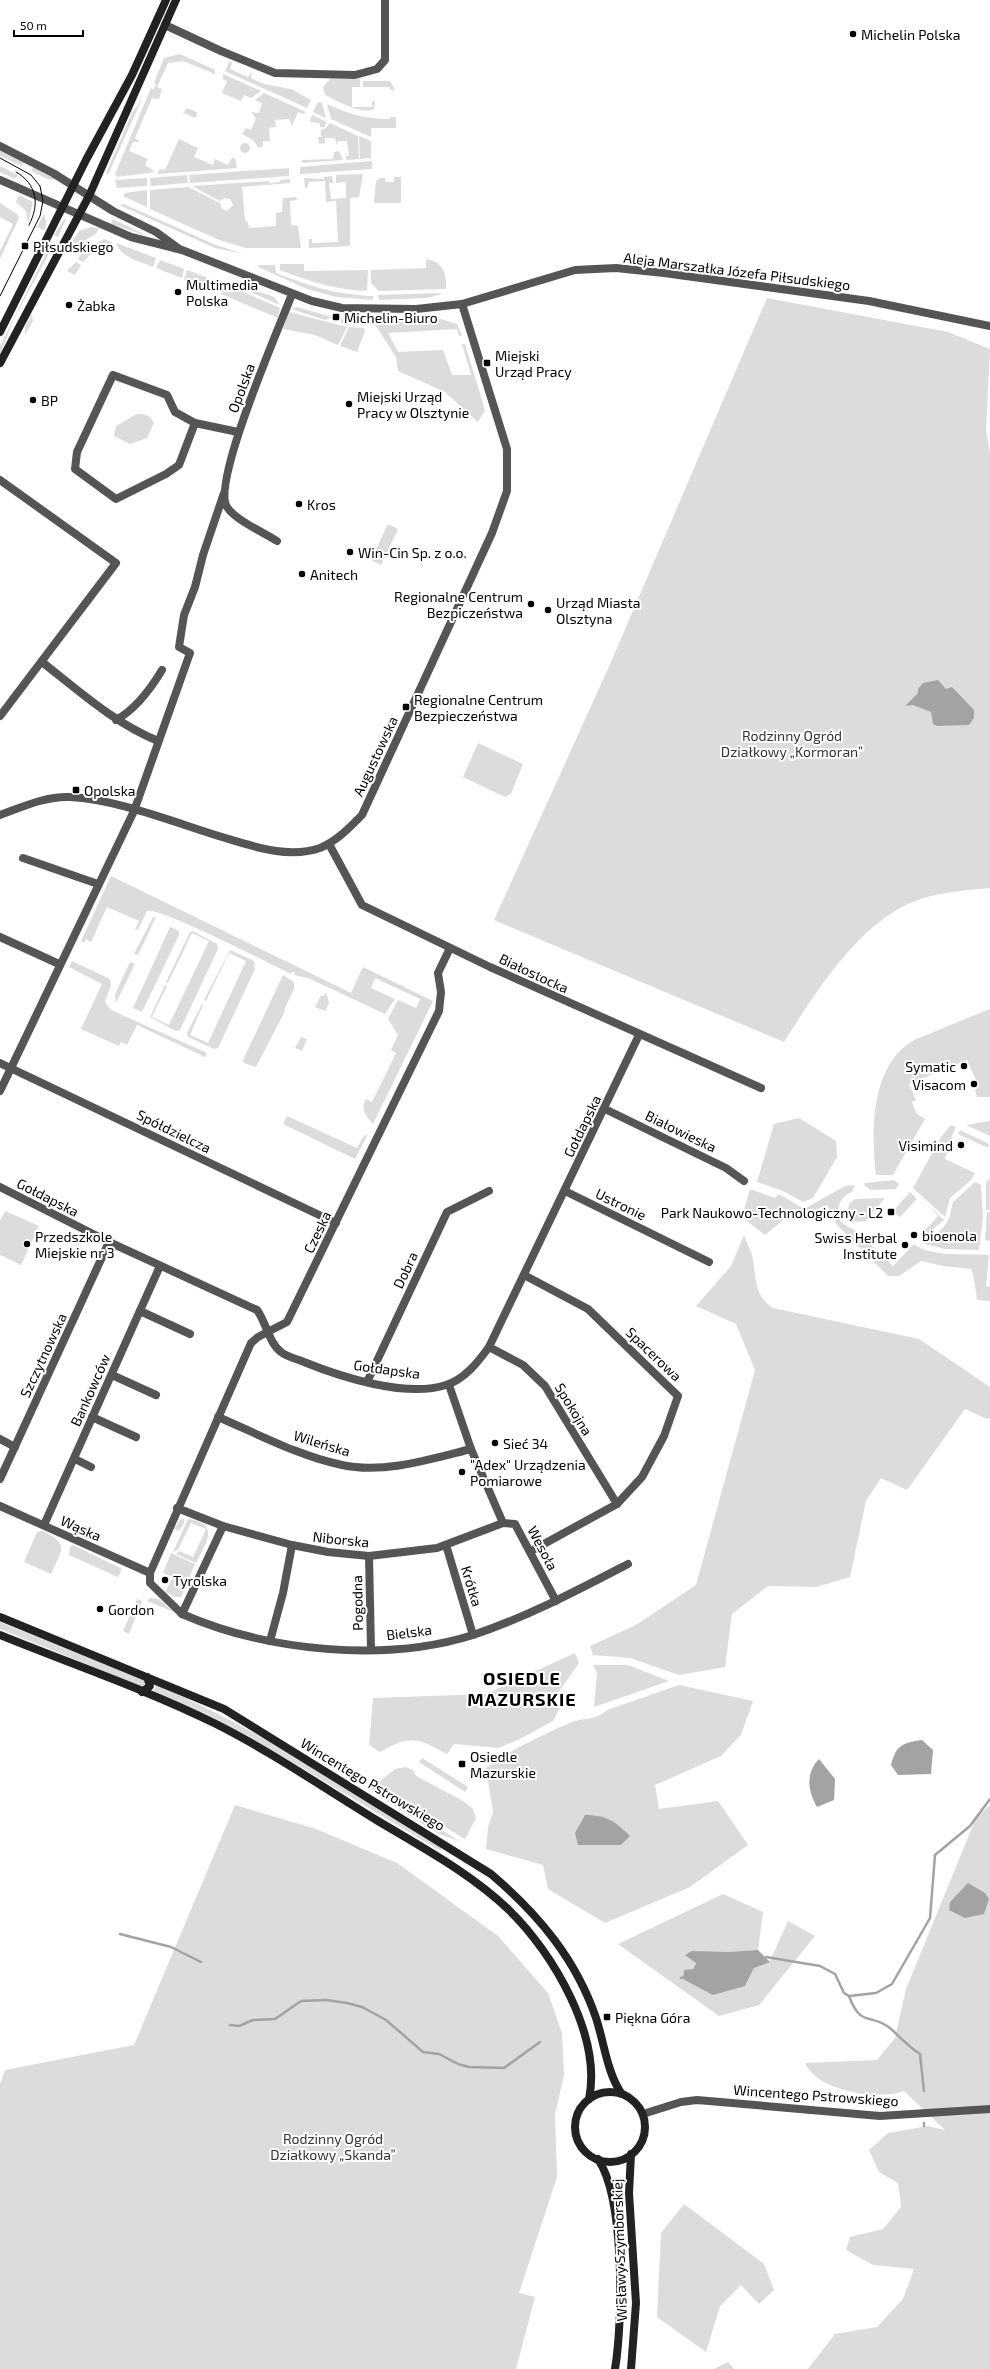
<svg xmlns="http://www.w3.org/2000/svg" width="990" height="2369" viewBox="0 0 990 2369" font-family="'Exo 2',sans-serif">
  <style>
    .green { fill: #dcdcdc }
    .water { fill: #a3a3a3 }
    .lines { fill: none; stroke-linecap: round; stroke-linejoin: round }
    .stream { stroke: #a3a3a3; stroke-width: 2.5 }
    .minor { stroke: #555; stroke-width: 8 }
    .tertiary { stroke: #555; stroke-width: 8 }
    .secondary { stroke: #222; stroke-width: 8 }
    .tram { stroke: #000; stroke-width: 1 }
    .poi-dot { fill: #000; stroke: #fff; stroke-width: 1.5 }
    .labels { text-anchor: middle; dominant-baseline: central; stroke-width: 4; stroke-linejoin: round; paint-order: stroke }
    .poi-label { font-size: 14px; fill: #000; stroke: #fff; text-anchor: start }
    .street-label { font-size: 14px; fill: #000; stroke: #fff }
    .park-label { font-size: 14px; fill: #333; stroke: #fff }
    .district-label { font-size: 18px; font-weight: bold; letter-spacing: 1px; fill: #000; stroke: #fff }
  </style>
  <rect width="100%" height="100%" fill="#fff"/>
  <!-- green -->
  <g class="green">
    <polygon points="180,54 215,70 215,74 183,61 168,63 157,87 162,89 159,99 152,98 135,138 140,142 133,142 129,151 148,159 145,165 155,172 117,177 115,174 151,88 154,89 156,84 154,83 164,58"/>
    <polygon points="230,61 232,62 230,69 248,77 252,71 251,78 264,84 291,89 311,100 307,108 225,71"/>
    <polygon points="223,74 261,91 251,98 244,95 241,101 222,93 227,81 223,79"/>
    <path d="M330 79H360V87H352V107H372V101H375L374 109C363 116 336 100 325 95L323 87Z"/>
    <polygon points="363,81 390,81 395,90 390,90 390,87 363,87"/>
    <polygon points="264,93 306,112 303,114 298,112 292,126 289,119 275,120 276,127 269,128 270,141 263,141 263,146 259,148 253,140 242,134 246,128 251,130 256,118 251,112 259,113 262,103 255,100"/>
    <polygon points="142,99 108,175 106,173 132,113"/>
    <polygon points="318,102 322,103 326,118 313,112"/>
    <path d="M327 104C348 114 366 119 390 119V117H396V128H371V137L331 119Z"/>
    <polygon points="187,108 197,112 196,118 183,113"/>
    <polygon points="312,115 327,122 324,127 320,127 320,123 310,122"/>
    <polygon points="330,123 358,136 359,159 346,160 346,156 349,156 347,141 338,141 337,146 335,138 325,138 325,143 319,144 318,137 321,137 321,130 325,129"/>
    <polygon points="359,136 371,141 371,158 360,159"/>
    <polygon points="179,139 198,148 194,157 213,165 215,159 228,165 232,158 235,158 237,168 157,174 160,169 165,170"/>
    <circle cx="245" cy="148" r="5"/>
    <polygon points="0,151 24,162 22,166 0,156"/>
    <polygon points="339,151 343,160 302,163 302,160 333,159 334,152"/>
    <polygon points="372,161 372,169 300,174 300,167"/>
    <polygon points="0,166 18,175 15,179 0,172"/>
    <polygon points="34,166 55,178 55,180 47,179 31,171"/>
    <polygon points="289,168 289,176 190,183 189,175"/>
    <polygon points="363,174 359,197 350,198 350,246 309,248 309,239 312,239 312,243 338,242 336,201 326,202 325,181 309,182 307,188 305,188 304,178 324,179 324,177 332,176 333,183 329,183 331,199 346,198 346,182 336,183 336,175"/>
    <polygon points="187,175 188,183 151,186 150,178"/>
    <polygon points="394,177 401,177 401,203 374,203 376,181 380,178 385,178 386,182 394,182"/>
    <polygon points="147,178 147,186 117,188 115,180"/>
    <polygon points="290,179 290,183 242,187 245,220 248,223 249,228 276,226 276,213 282,212 283,198 296,197 297,200 290,201 291,225 298,226 301,248 246,248 219,240 150,209 150,190 188,187 220,203 222,209 227,211 233,205 230,199 224,198 220,201 192,186 269,181 269,183 280,182 280,180"/>
    <polygon points="147,190 147,207 123,196 125,193"/>
    <polygon points="19,195 33,202 28,223 26,211 16,202"/>
    <polygon points="0,203 17,214 19,218 0,259 0,251 13,224 0,217"/>
    <polygon points="124,204 216,245 244,254 215,248 119,205"/>
    <polygon points="44,214 46,221 45,231 37,227"/>
    <polygon points="64,219 66,220 58,237 54,235"/>
    <polygon points="113,219 146,235 147,236 111,224"/>
    <polygon points="91,227 99,228 96,234 77,245 71,243 79,231"/>
    <polygon points="104,239 112,242 113,253 95,245"/>
    <path d="M116 243 156 258 153 267C140 261 121 258 116 243Z"/>
    <polygon points="50,245 53,246 14,319 0,354 0,346"/>
    <polygon points="91,247 93,252 83,262 78,259 82,252"/>
    <path d="M426 259C442 261 448 275 446 289L379 291 371 283V270L426 268Z"/>
    <polygon points="160,260 184,269 182,278 156,268"/>
    <polygon points="76,262 81,265 75,275 67,271"/>
    <path d="M280 264H304V271L368 270 367 291C335 290 309 281 280 270Z"/>
    <path d="M259 265H275L276 273C310 286 336 295 373 296V300L336 297 307 289 258 267Z"/>
    <polygon points="187,270 221,283 219,292 208,292 184,280"/>
    <polygon points="225,284 280,308 278,318 221,294"/>
    <polygon points="244,286 274,297 280,305 241,288"/>
    <polygon points="438,293 442,294 427,298 379,300 378,295"/>
    <path d="M767 298 948 332 990 349 986 430 990 453V888C968 890 942 892 921 899 861 918 816 992 784 1042L494 920 611 662Z"/>
    <polygon points="297,307 332,317 325,320 291,309"/>
    <polygon points="289,312 347,327 338,345 315,335 283,329"/>
    <polygon points="32,314 33,321 25,335 25,327"/>
    <polygon points="341,319 358,320 361,324 341,323"/>
    <polygon points="441,319 457,324 462,335 459,336 457,329 388,333 398,352 443,350 452,375 471,375 462,344 465,344 485,410 478,422 445,392 398,371 396,357 374,323"/>
    <polygon points="349,327 363,328 365,331 357,352 340,346"/>
    <path d="M137 414C146 414 150 415 154 423L147 438 130 444 114 436 116 426Z"/>
    <polygon points="388,524 398,529 381,565 371,560"/>
    <polygon points="478,743 523,764 511,794 505,797 463,777"/>
    <polygon points="117,787 127,789 128,793 124,796 113,795 111,789"/>
    <path d="M111 876 351 993 363 967 433 1001 373 1124C366 1116 360 1109 366 1099L372 1102 396 1053 391 1050 398 1035 388 1019 398 1000 416 1008 420 999 375 978 371 988 395 999 385 1014 308 978 294 975 295 972H292L291 974C273 965 158 906 147 911L138 930 135 929 139 921 107 907 91 942 86 939 84 943 81 941Z"/>
    <polygon points="153,917 156,917 138,955 134,954"/>
    <polygon points="170,927 179,931 179,935 142,1012 133,1008"/>
    <polygon points="193,931 217,944 218,949 180,1030 176,1031 150,1017 165,985 167,986 152,1017 169,1025 209,941 192,933 168,983 166,982 190,932"/>
    <polygon points="230,950 254,961 255,969 218,1048 214,1049 188,1037 187,1033 202,1004 203,1005 190,1035 208,1043 246,961 229,953 206,1001 204,1000"/>
    <polygon points="72,961 110,979 111,985 105,1002 111,1010 207,1053 205,1057 137,1025 127,1045 121,1042 119,1046 81,1029 102,984 69,967"/>
    <polygon points="130,962 135,964 116,1003 115,994"/>
    <polygon points="283,975 294,982 294,989 284,1010 285,1011 256,1067 244,1063 243,1060"/>
    <polygon points="326,992 329,1003 325,1011 315,1007 321,995 324,996"/>
    <path d="M990 1009V1097H977L975 1090 979 1087 967 1060 909 1084 916 1100 912 1102 916 1113 925 1119 893 1175H876C871 1134 870 1068 911 1042 918 1037 928 1035 936 1031 954 1024 972 1016 990 1009Z"/>
    <polygon points="301,1037 307,1039 302,1051 295,1048"/>
    <polygon points="287,1116 357,1148 363,1137 368,1134 355,1159 283,1124"/>
    <polygon points="799,1118 836,1141 837,1157 813,1198 803,1202 783,1191 757,1182 774,1124"/>
    <polygon points="990,1121 990,1136 966,1125"/>
    <polygon points="951,1125 956,1127 946,1149 948,1150 945,1159 975,1173 971,1180 950,1198 945,1217 913,1188 941,1137"/>
    <polygon points="960,1130 989,1144 988,1148 958,1134"/>
    <polygon points="988,1179 990,1181 990,1210 986,1210 986,1183"/>
    <polygon points="894,1180 899,1184 896,1189 871,1190 865,1186 864,1183"/>
    <polygon points="975,1182 981,1185 983,1217 979,1250 945,1249 925,1244 925,1242 943,1228 949,1219 953,1202"/>
    <path d="M855 1185 852 1192C846 1194 841 1199 839 1205 832 1227 856 1228 868 1237L870 1240 868 1242 893 1266 914 1244C931 1258 968 1253 989 1255L986 1286 990 1287V1301L977 1300C977 1295 973 1272 971 1269L943 1266 921 1261 899 1276H888L837 1225 827 1205 805 1214 793 1212 765 1235 742 1217 750 1189 775 1198 779 1194 804 1209 845 1186Z"/>
    <polygon points="910,1192 917,1199 900,1217 893,1211"/>
    <polygon points="885,1198 866,1221 854,1222 847,1215 849,1204 855,1199"/>
    <polygon points="926,1203 944,1220 925,1236 922,1234 938,1216"/>
    <polygon points="5,1211 39,1226 21,1265 0,1255 0,1221"/>
    <polygon points="987,1212 990,1212 990,1241 985,1240"/>
    <path d="M744 1235C746 1241 750 1248 752 1255 757 1276 752 1294 773 1308L919 1339 990 1387V1418L987 1419 965 1409 907 1490 881 1478 866 1501 850 1577 816 1587 768 1586 732 1614 725 1667 679 1675 630 1658 593 1655 590 1646 636 1625 696 1585 755 1370 736 1324 696 1306 731 1266Z"/>
    <polygon points="181,1519 184,1519 184,1523 179,1531 174,1529"/>
    <path d="M188 1519C193 1519 196 1521 200 1522 218 1530 201 1551 196 1563L176 1554 179 1551 193 1557 206 1529 191 1523 178 1550 173 1552Z"/>
    <path d="M43 1531C70 1545 62 1549 51 1574L24 1562 37 1532Z"/>
    <polygon points="73,1545 122,1569 118,1577 69,1555 70,1547"/>
    <polygon points="171,1553 195,1564 181,1597 175,1597 165,1592 173,1577 163,1573"/>
    <polygon points="150,1598 159,1599 174,1612 147,1601"/>
    <polygon points="137,1599 142,1601 129,1634 123,1631"/>
    <polygon points="0,1622 146,1681 143,1687 0,1629"/>
    <path d="M575 1653 579 1663 553 1700 560 1708 553 1721 518 1740 498 1748 454 1744 447 1754C418 1738 411 1734 380 1752L369 1745 373 1698 486 1694Z"/>
    <polygon points="593,1665 628,1665 669,1681 594,1707 597,1673"/>
    <path d="M156 1685C258 1728 349 1790 442 1848L441 1850 437 1849 282 1756 206 1714 154 1691Z"/>
    <path d="M679 1685 753 1701 741 1735 721 1756 655 1785 659 1809 718 1801 748 1845 690 1887 605 1923 548 1889 543 1865 486 1849 488 1827 493 1812 486 1768C511 1750 541 1735 570 1723 583 1717 596 1721 607 1710Z"/>
    <polygon points="422,1758 468,1787 465,1792 419,1762"/>
    <polygon points="406,1767 414,1771 416,1776 463,1801 473,1809 476,1818 465,1839 382,1789 378,1783 395,1769"/>
    <polygon points="373,1786 376,1787 459,1841 439,1834 372,1792"/>
    <polygon points="235,1805 316,1829 397,1863 498,1936 548,1993 562,2033 564,2075 555,2114 557,2177 519,2293 535,2297 516,2369 0,2369 0,2084 5,2070 134,2045"/>
    <path d="M990 1805V2369H808L835 2334 877 2327 903 2299 914 2269 873 2265 846 2250 850 2237 883 2229 901 2207 898 2183 879 2172 869 2150 888 2133 928 2126 945 2130 904 2091C877 2101 817 2091 805 2063L877 2060 895 2038 906 1989 976 1818Z"/>
    <polygon points="723,1894 763,1912 758,1950 686,1955 696,1962 693,1969 745,1986 754,1968 770,1961 788,1921 815,1936 759,2005 719,2016 618,1944"/>
    <polygon points="684,2204 764,2264 774,2290 759,2304 741,2285 720,2306 706,2352 657,2317 661,2233"/>
    <polygon points="728,2362 734,2369 714,2369"/>
  </g>
  <!-- water -->
  <g class="water">
    <polygon points="938,680 946,689 952,687 974,710 974,718 969,725 937,726 933,724 931,712 913,705 905,706 918,693 918,689 923,683"/>
    <path d="M922 1740 933 1750 931 1774 898 1775 891 1765C896 1745 902 1743 922 1740Z"/>
    <path d="M819 1759 835 1779 834 1800 817 1807C808 1792 805 1773 819 1759Z"/>
    <path d="M585 1815C606 1815 615 1821 630 1836L621 1845H578L575 1833Z"/>
    <polygon points="968,1883 985,1893 989,1899 984,1914 965,1918 949,1910 950,1902"/>
    <polygon points="758,1950 770,1962 754,1968 745,1986 713,1995 683,1979 684,1970 693,1969 696,1963 685,1955 692,1951 728,1952"/>
  </g>
  <g class="lines">
    <!-- stream -->
    <g class="stream">
      <polyline points="120,1934 171,1947 201,1962"/>
      <polyline points="766,1957 820,1966 835,1974 844,1993 849,1996 876,1993 892,1984 930,1918 935,1855 970,1826 990,1799"/>
      <polyline points="681,1978 683,1977"/>
      <path d="M849 1996C861 2029 872 2012 891 2029 901 2038 909 2047 920 2054L924 2091"/>
      <polyline points="230,2025 239,2026 253,2020 275,2019 301,2001 326,2000 347,2003 362,2007 386,2020 423,2052 439,2054 458,2064 469,2067 504,2068 540,2042"/>
      <polyline points="924,2123 924,2126"/>
    </g>
    <!-- minor -->
    <g class="minor">
      <polyline points="165,25 221,51 275,73 355,75 377,69 385,60 385,0"/>
      <polyline points="195,423 179,465 166,474 116,499 75,469 77,452 113,375 167,395 175,412 195,423 238,432"/>
      <polyline points="0,480 116,563 0,716"/>
      <path d="M277 541C263 532 235 520 227 507 211 483 280 326 292 294"/>
      <path d="M42 662C79 691 114 723 158 741"/>
      <path d="M116 720C136 709 150 690 162 670"/>
      <path d="M0 815C22 807 46 796 70 797 117 799 176 823 222 837 252 846 288 859 320 848 337 841 349 828 362 815L492 533 507 491V449L462 304"/>
      <polyline points="329,844 362,905 490,967 761,1088"/>
      <polyline points="23,858 98,884"/>
      <polyline points="0,937 59,964"/>
      <polyline points="0,1063 336,1223"/>
      <polyline points="0,1091 134,811 190,653 179,647 184,615 195,587 203,555 224,493"/>
      <polyline points="605,1109 726,1168 744,1181"/>
      <path d="M0 1187 109 1242 257 1310C266 1322 269 1343 281 1352 287 1357 297 1359 304 1362 341 1377 406 1398 446 1385 465 1379 478 1362 489 1347L639 1035"/>
      <polyline points="565,1191 709,1262"/>
      <polyline points="524,1275 588,1309 678,1396 664,1436 642,1477 617,1504 531,1551"/>
      <polyline points="140,1311 190,1334"/>
      <polyline points="489,1347 523,1365 545,1386 617,1504"/>
      <polyline points="112,1375 156,1395"/>
      <polyline points="367,1382 447,1212 489,1191"/>
      <polyline points="449,1385 471,1449 503,1523 515,1524 556,1601"/>
      <polyline points="92,1417 136,1437"/>
      <path d="M218 1417C258 1434 299 1456 342 1465 384 1474 431 1459 471 1449"/>
      <polyline points="0,1439 15,1447"/>
      <polyline points="75,1459 91,1467"/>
      <polyline points="0,1479 109,1242"/>
      <polyline points="0,1506 150,1573"/>
      <polyline points="177,1508 223,1526 182,1614 150,1583 150,1573 251,1343 258,1337 287,1322 439,1011 441,992 438,973 450,948"/>
      <polyline points="44,1525 160,1266"/>
      <polyline points="223,1526 292,1545 328,1552 369,1556 437,1548 503,1523"/>
      <polyline points="446,1545 473,1635"/>
      <polyline points="369,1556 371,1649"/>
      <path d="M182 1614C267 1651 384 1663 473 1635 527 1617 578 1590 628 1564"/>
      <polyline points="270,1641 283,1593 292,1545"/>
    </g>
    <!-- tertiary -->
    <g class="tertiary">
      <polyline points="0,146 53,173 113,211 156,232 178,248"/>
      <polyline points="0,180 131,237 182,250 312,301 342,308 416,309 462,304 575,270 616,268 664,273 869,301 990,326"/>
      <polyline points="643,2114 681,2102 697,2100 880,2116 990,2109"/>
    </g>
    <!-- secondary -->
    <g class="secondary">
      <polyline points="0,332 86,160 132,75 166,0"/>
      <polyline points="0,363 89,196 176,0"/>
      <path d="M0 1617 224 1709 491 1874C538 1914 576 1959 596 2018 604 2042 607 2072 621 2093"/>
      <path d="M0 1635C71 1664 145 1689 214 1723 270 1751 324 1788 378 1821 423 1848 472 1874 510 1911 553 1953 602 2036 589 2099"/>
      <polyline points="142,1692 150,1686 147,1677"/>
      <circle cx="610" cy="2127" r="35"/>
      <polyline points="631,2154 629,2193 636,2303 631,2369"/>
      <path d="M598 2159C625 2199 623 2321 615 2369"/>
    </g>
    <!-- tram -->
    <g class="tram">
      <polyline points="0,158 31,175 40,186 43,201 40,216 0,296"/>
      <path d="M16 172C37 184 40 204 29 225"/>
    </g>
  </g>
  <!-- markers -->
  <g class="poi-dot">
    <circle cx="853" cy="34" r="4"/>
    <rect x="21" y="242" width="8" height="8" rx="2"/>
    <circle cx="178" cy="292" r="4"/>
    <circle cx="69" cy="305" r="4"/>
    <rect x="332" y="313" width="8" height="8" rx="2"/>
    <rect x="483" y="359" width="8" height="8" rx="2"/>
    <circle cx="33" cy="400" r="4"/>
    <circle cx="349" cy="404" r="4"/>
    <circle cx="299" cy="504" r="4"/>
    <circle cx="350" cy="552" r="4"/>
    <circle cx="302" cy="574" r="4"/>
    <circle cx="531" cy="604" r="4"/>
    <circle cx="548" cy="610" r="4"/>
    <rect x="402" y="703" width="8" height="8" rx="2"/>
    <rect x="72" y="786" width="8" height="8" rx="2"/>
    <circle cx="964" cy="1066" r="4"/>
    <circle cx="974" cy="1084" r="4"/>
    <circle cx="961" cy="1145" r="4"/>
    <rect x="887" y="1208" width="8" height="8" rx="2"/>
    <circle cx="914" cy="1235" r="4"/>
    <circle cx="27" cy="1244" r="4"/>
    <circle cx="905" cy="1245" r="4"/>
    <circle cx="495" cy="1443" r="4"/>
    <circle cx="462" cy="1472" r="4"/>
    <circle cx="165" cy="1580" r="4"/>
    <circle cx="100" cy="1609" r="4"/>
    <rect x="458" y="1760" width="8" height="8" rx="2"/>
    <rect x="603" y="2013" width="8" height="8" rx="2"/>
  </g>
  <g class="labels">
    <!-- poi labels -->
    <g class="poi-label">
      <text x="861" y="34">Michelin Polska</text>
      <text x="33" y="246">Piłsudskiego</text>
      <text x="186" y="284">Multimedia<tspan x="186" dy="16">Polska</tspan></text>
      <text x="77" y="305">Żabka</text>
      <text x="344" y="317">Michelin-Biuro</text>
      <text x="495" y="355">Miejski<tspan x="495" dy="16">Urząd Pracy</tspan></text>
      <text x="357" y="396">Miejski Urząd<tspan x="357" dy="16">Pracy w Olsztynie</tspan></text>
      <text x="41" y="400">BP</text>
      <text x="307" y="504">Kros</text>
      <text x="358" y="552">Win-Cin Sp. z o.o.</text>
      <text x="310" y="574">Anitech</text>
      <text x="523" y="596" text-anchor="end">Regionalne Centrum<tspan x="523" dy="16">Bezpiczeństwa</tspan></text>
      <text x="556" y="602">Urząd Miasta<tspan x="556" dy="16">Olsztyna</tspan></text>
      <text x="414" y="699">Regionalne Centrum<tspan x="414" dy="16">Bezpieczeństwa</tspan></text>
      <text x="84" y="790">Opolska</text>
      <text x="956" y="1066" text-anchor="end">Symatic</text>
      <text x="966" y="1084" text-anchor="end">Visacom</text>
      <text x="953" y="1145" text-anchor="end">Visimind</text>
      <text x="883" y="1212" text-anchor="end">Park Naukowo-Technologiczny - L2</text>
      <text x="922" y="1235">bioenola</text>
      <text x="35" y="1236">Przedszkole<tspan x="35" dy="16">Miejskie nr 3</tspan></text>
      <text x="897" y="1237" text-anchor="end">Swiss Herbal<tspan x="897" dy="16">Institute</tspan></text>
      <text x="503" y="1443">Sieć 34</text>
      <text x="470" y="1464">"Adex" Urządzenia<tspan x="470" dy="16">Pomiarowe</tspan></text>
      <text x="173" y="1580">Tyrolska</text>
      <text x="108" y="1609">Gordon</text>
      <text x="470" y="1756">Osiedle<tspan x="470" dy="16">Mazurskie</tspan></text>
      <text x="615" y="2017">Piękna Góra</text>
    </g>
    <!-- street labels -->
    <g class="street-label">
      <text transform="translate(737 271) rotate(7)">Aleja Marszałka Józefa Piłsudskiego</text>
      <text transform="translate(241 388) rotate(-69)">Opolska</text>
      <text transform="translate(375 756) rotate(-65)">Augustowska</text>
      <text transform="translate(534 973) rotate(25)">Białostocka</text>
      <text transform="translate(582 1126) rotate(-64)">Gołdapska</text>
      <text transform="translate(174 1131) rotate(26)">Spółdzielcza</text>
      <text transform="translate(681 1131) rotate(26)">Białowieska</text>
      <text transform="translate(48 1197) rotate(27)">Gołdapska</text>
      <text transform="translate(621 1204) rotate(26)">Ustronie</text>
      <text transform="translate(317 1232) rotate(-64)">Czeska</text>
      <text transform="translate(405 1270) rotate(-65)">Dobra</text>
      <text transform="translate(654 1354) rotate(44)">Spacerowa</text>
      <text transform="translate(43 1355) rotate(-65)">Szczytnowska</text>
      <text transform="translate(387 1369) rotate(8)">Gołdapska</text>
      <text transform="translate(90 1390) rotate(-66)">Bankowców</text>
      <text transform="translate(574 1409) rotate(59)">Spokojna</text>
      <text transform="translate(322 1443) rotate(17)">Wileńska</text>
      <text transform="translate(81 1528) rotate(24)">Wąska</text>
      <text transform="translate(341 1539) rotate(6)">Niborska</text>
      <text transform="translate(543 1548) rotate(62)">Wesoła</text>
      <text transform="translate(472 1586) rotate(73)">Krótka</text>
      <text transform="translate(357 1603) rotate(-91)">Pogodna</text>
      <text transform="translate(409 1632) rotate(-7)">Bielska</text>
      <text transform="translate(373 1784) rotate(31)">Wincentego Pstrowskiego</text>
      <text transform="translate(816 2095) rotate(4)">Wincentego Pstrowskiego</text>
      <text transform="translate(619 2250) rotate(-92)">Wisławy Szymborskiej</text>
    </g>
    <!-- park labels -->
    <g class="park-label">
      <text x="792" y="735">Rodzinny Ogród<tspan x="792" dy="16">Działkowy „Kormoran”</tspan></text>
      <text x="333" y="2138">Rodzinny Ogród<tspan x="333" dy="16">Działkowy „Skanda”</tspan></text>
    </g>
    <!-- district labels -->
    <g class="district-label">
      <text x="522" y="1678">OSIEDLE<tspan x="522" dy="21">MAZURSKIE</tspan></text>
    </g>
  </g>
  <!-- scale -->
  <path d="M14 30v6h69v-6" fill="none" stroke="#000000" stroke-width="2"/>
  <text x="20" y="30" font-size="12" fill="#000000" stroke="#ffffff" stroke-width="3" paint-order="stroke">50 m</text>
</svg>
